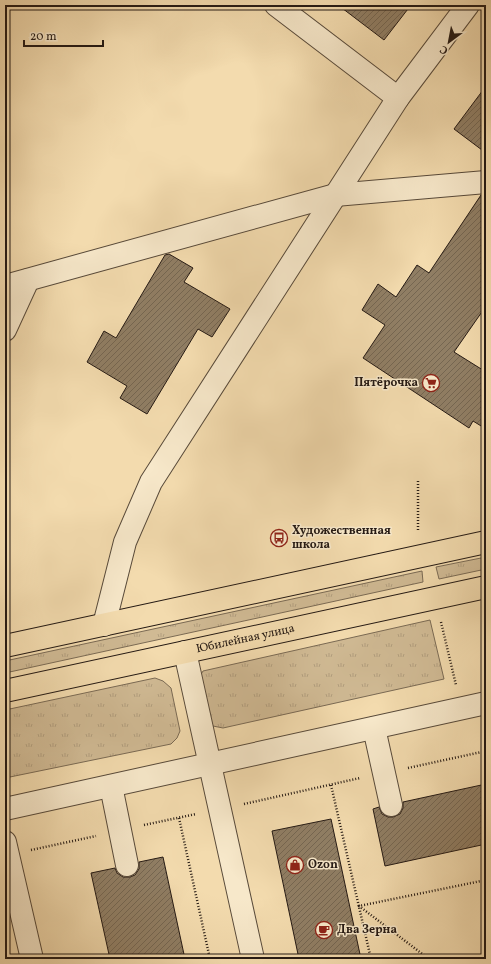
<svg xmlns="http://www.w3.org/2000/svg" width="491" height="964" viewBox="0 0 491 964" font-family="Vollkorn,serif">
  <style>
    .grass { fill: url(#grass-tufts); stroke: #7a6a54 }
    .building { fill: url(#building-hatch); stroke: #251a14 }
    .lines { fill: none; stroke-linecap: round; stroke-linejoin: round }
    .minor-casing { stroke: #584a3a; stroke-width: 24 }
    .major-casing { stroke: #251a14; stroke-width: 24 }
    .path { stroke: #251a14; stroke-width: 2.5; stroke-dasharray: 1 2; stroke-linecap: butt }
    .minor { stroke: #f7e8ca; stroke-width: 22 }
    .major { stroke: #f3dbae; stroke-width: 22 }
    .labels { text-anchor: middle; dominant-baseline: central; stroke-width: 3; stroke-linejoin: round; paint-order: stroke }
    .poi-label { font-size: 12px; font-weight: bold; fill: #251a14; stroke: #f7e8ca; text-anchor: start }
    .street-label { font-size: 12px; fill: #251a14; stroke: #f7e8ca }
  </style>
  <defs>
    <pattern id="grass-tufts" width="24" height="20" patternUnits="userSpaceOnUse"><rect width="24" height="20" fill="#d0ba94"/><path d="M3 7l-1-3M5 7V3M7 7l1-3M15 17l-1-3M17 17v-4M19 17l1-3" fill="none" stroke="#b29f7f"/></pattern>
    <pattern id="building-hatch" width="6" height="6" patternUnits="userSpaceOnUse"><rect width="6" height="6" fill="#907e64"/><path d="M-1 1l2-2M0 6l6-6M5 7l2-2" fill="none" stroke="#756651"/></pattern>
  </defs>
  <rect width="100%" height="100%" fill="#f3dbae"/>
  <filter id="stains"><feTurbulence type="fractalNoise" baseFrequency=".005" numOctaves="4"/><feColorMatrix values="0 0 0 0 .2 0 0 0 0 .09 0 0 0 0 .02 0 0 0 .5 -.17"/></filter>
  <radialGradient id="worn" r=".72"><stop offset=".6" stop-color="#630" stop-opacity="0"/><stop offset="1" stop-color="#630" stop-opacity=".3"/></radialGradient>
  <!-- grass -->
  <g class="grass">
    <polygon points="486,557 486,569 439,579 436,567"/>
    <polygon points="422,571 423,582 5,673 5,661"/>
    <polygon points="430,620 444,679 223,728 213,726 205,719 199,678 203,671"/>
    <polygon points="155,678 163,681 171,688 180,731 177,738 171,744 5,778 5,710"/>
  </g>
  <!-- building -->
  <g class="building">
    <polygon points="338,5 411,5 384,40"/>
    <polygon points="486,86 486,153 454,129"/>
    <polygon points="481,195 486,195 486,306 454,352 486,372 486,429 473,421 469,428 363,358 385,325 362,310 378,284 396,297 417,265 429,273"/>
    <polygon points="169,254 193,268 184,282 230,309 212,337 198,329 147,414 120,398 127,386 87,362 104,331 116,338 165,255"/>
    <polygon points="486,784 486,844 385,866 373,809 379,807 382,814 388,817 393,817 400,814 403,808 403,802"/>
    <polygon points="331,819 361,959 299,959 272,831"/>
    <polygon points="163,857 185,959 110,959 91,873 115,868 117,873 123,877 130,877 135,875 139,869 139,862"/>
  </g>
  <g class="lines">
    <!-- minor casing -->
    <g class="minor-casing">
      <g id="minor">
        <polyline points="276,5 398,98"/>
        <polyline points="5,286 335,195 486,182"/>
        <polyline points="5,330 28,280"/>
        <polyline points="104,625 125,542 151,482 398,98 468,5"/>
        <polyline points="185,652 253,959"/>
        <polyline points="374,728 391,805"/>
        <polyline points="111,786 127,865"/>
        <polyline points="5,809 486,703"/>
        <polyline points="5,842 32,959"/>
      </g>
    </g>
    <!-- major casing -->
    <g class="major-casing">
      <g id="major">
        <polyline points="5,646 486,542"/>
        <path id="s1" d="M5 691 486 587"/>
      </g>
    </g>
    <!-- path -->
    <g class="path">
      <polyline points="418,481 418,532"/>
      <polyline points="441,622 456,685"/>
      <polyline points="408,768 486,751"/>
      <polyline points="331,785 371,959"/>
      <polyline points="244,804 360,778"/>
      <polyline points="179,818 210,959"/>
      <polyline points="144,825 196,814"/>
      <polyline points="31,850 96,836"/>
      <polyline points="429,959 359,906 486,880"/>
    </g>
    <!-- minor -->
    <use href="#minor" class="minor"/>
    <!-- major -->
    <use href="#major" class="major"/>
  </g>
  <!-- icons -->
  <defs>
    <g id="supermarket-ring" transform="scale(0.9)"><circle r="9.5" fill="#f7e8ca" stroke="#8f2418" stroke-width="1.5"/><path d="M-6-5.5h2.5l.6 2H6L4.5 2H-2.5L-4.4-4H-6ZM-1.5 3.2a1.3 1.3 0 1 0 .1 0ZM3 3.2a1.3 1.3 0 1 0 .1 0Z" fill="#8f2418"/></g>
    <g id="bus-ring" transform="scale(0.9)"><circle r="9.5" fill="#f7e8ca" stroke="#8f2418" stroke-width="1.5"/><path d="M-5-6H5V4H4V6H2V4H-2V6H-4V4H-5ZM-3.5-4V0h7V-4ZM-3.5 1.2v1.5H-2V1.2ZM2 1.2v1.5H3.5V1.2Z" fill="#8f2418"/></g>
    <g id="shop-ring" transform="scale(0.9)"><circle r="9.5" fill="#f7e8ca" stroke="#8f2418" stroke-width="1.5"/><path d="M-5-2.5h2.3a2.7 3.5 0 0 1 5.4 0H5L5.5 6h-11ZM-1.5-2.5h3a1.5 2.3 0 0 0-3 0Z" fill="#8f2418"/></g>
    <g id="cafe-ring" transform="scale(0.9)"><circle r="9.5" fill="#f7e8ca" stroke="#8f2418" stroke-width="1.5"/><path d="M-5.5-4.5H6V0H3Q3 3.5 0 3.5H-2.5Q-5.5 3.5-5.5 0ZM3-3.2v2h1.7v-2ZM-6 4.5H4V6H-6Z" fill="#8f2418"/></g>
  </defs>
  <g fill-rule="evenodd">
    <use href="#supermarket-ring" x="431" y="383"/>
    <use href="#bus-ring" x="279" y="538"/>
    <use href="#shop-ring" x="295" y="865"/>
    <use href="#cafe-ring" x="324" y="930"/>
  </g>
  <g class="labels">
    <!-- poi labels -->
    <g class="poi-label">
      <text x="418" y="383" text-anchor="end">Пятёрочка</text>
      <text x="292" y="531">Художественная<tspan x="292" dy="14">школа</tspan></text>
      <text x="308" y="865">Ozon</text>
      <text x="337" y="930">Два Зерна</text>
    </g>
    <!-- street labels -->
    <g class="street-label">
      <text stroke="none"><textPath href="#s1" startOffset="246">Юбилейная улица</textPath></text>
    </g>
  </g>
  <!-- margin -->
  <rect width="491" height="964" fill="none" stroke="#f3dbae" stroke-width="20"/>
  <rect x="6" y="6" width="479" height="952" fill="none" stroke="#251a14" stroke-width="2"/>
  <rect x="10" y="10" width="471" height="944" fill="none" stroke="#251a14"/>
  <!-- north arrow -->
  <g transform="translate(449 42) rotate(212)" stroke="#f7e8ca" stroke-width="3" paint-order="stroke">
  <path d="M0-3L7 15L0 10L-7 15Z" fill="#251a14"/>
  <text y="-6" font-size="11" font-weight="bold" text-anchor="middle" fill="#251a14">С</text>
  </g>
  <!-- scale -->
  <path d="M24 40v6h79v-6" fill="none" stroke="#251a14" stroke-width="2"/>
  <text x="30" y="40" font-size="12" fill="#251a14" stroke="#f7e8ca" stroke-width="3" paint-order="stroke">20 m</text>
  <rect width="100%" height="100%" filter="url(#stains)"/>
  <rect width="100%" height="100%" fill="url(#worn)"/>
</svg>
